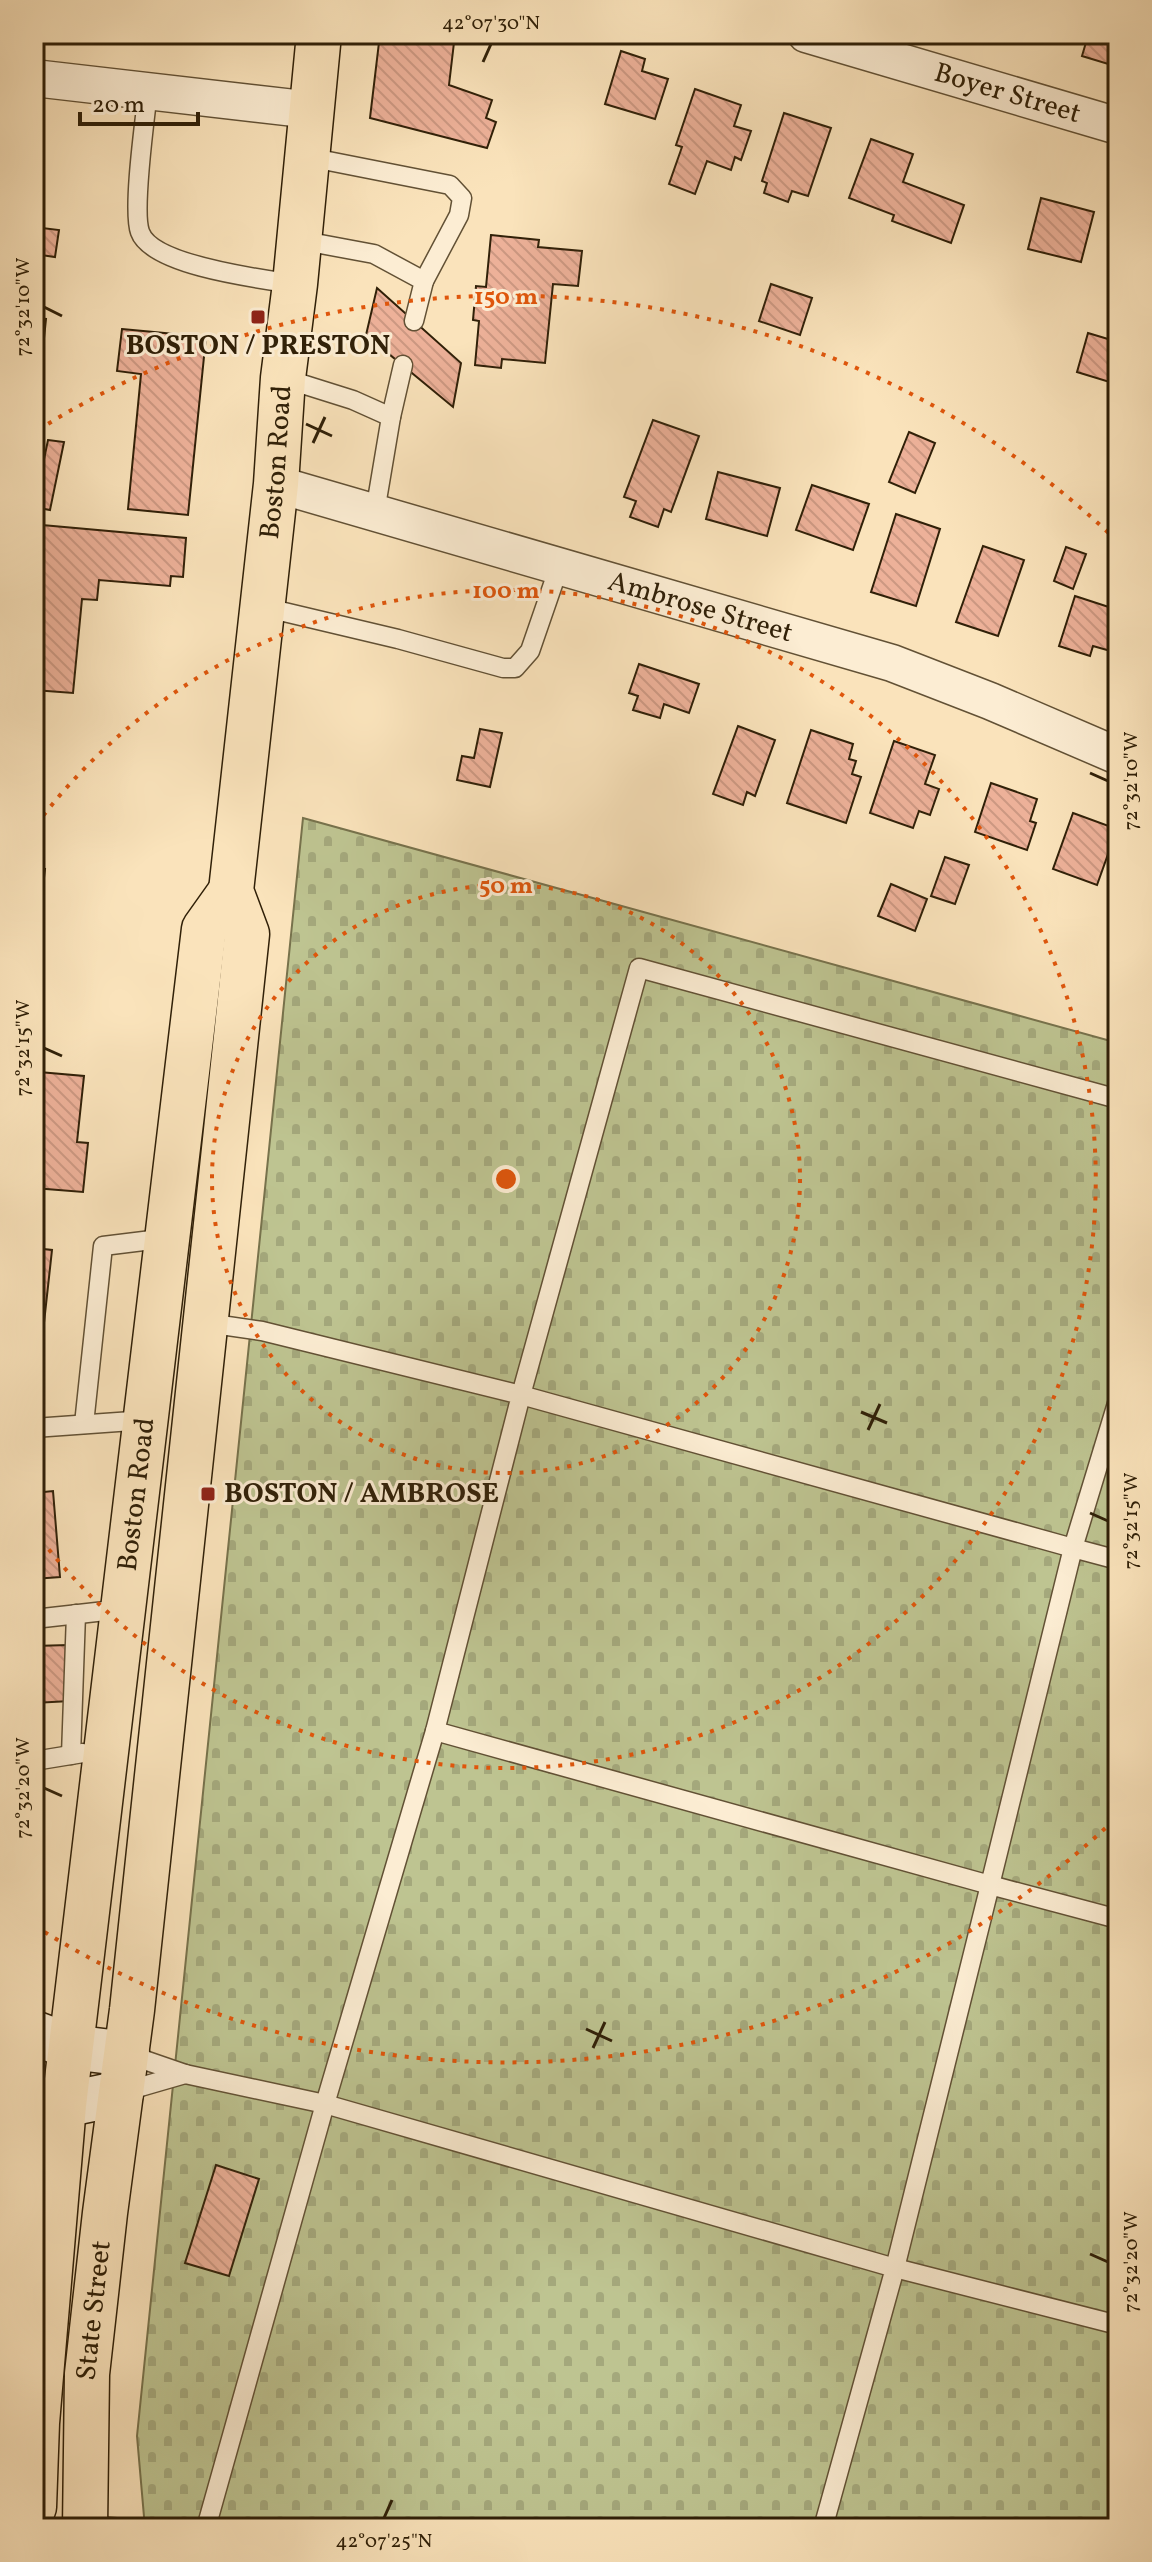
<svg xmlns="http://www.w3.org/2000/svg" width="1152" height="2562" viewBox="0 0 1152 2562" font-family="Vollkorn,serif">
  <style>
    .cemetery { fill: url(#cemetery-stones); stroke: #77724c; stroke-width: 2 }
    .building { fill: url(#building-back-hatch); stroke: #302008; stroke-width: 2 }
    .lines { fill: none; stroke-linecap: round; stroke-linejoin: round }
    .lane-casing { stroke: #625135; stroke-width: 21 }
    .street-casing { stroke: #625135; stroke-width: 39 }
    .secondary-casing { stroke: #302008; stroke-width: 47 }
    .primary-casing { stroke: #302008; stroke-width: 47 }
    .lane { stroke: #fcedd3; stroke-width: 18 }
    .street { stroke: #fcedd3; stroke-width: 36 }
    .secondary { stroke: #fcedd3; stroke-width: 44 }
    .primary { stroke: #fae3bb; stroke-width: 44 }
    .ticks { fill: none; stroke: #302008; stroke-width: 3 }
    .ring { fill: none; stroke: #df560c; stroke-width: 4; stroke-dasharray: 4 8 }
    .poi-dot { fill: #8f2418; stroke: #fcedd3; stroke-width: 3 }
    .labels { text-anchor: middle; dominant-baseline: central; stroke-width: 6; stroke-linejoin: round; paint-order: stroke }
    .street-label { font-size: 28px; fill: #302008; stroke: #fcedd3 }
    .poi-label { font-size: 28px; font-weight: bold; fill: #302008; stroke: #fcedd3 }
    .centre { fill: #df560c; stroke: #fcedd3; stroke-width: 4 }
    .ring-label { font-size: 24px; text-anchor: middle; font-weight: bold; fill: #df560c; stroke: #fcedd3; stroke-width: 6; stroke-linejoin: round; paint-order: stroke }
    .neatline { fill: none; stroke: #302008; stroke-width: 3 }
    .ticks-label { font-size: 20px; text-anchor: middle; fill: #302008 }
  </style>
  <defs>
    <pattern id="cemetery-stones" width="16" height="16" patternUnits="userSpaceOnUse" patternTransform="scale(2)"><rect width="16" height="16" fill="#bec491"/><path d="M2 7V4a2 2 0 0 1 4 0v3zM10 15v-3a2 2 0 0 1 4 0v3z" fill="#a4a87c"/></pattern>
    <pattern id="building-back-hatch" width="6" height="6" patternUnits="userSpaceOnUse" patternTransform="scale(2)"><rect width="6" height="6" fill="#edb199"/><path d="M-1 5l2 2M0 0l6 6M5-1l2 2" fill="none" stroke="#cc9882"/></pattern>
  </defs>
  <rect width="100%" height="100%" fill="#fae3bb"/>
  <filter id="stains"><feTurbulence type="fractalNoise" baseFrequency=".0025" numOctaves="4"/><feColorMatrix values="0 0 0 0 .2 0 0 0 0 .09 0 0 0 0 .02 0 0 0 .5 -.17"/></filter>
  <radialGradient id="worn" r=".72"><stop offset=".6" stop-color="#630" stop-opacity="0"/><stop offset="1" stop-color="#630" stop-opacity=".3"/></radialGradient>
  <!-- cemetery -->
  <polygon class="cemetery" points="303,818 1118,1043 1118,2528 145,2528 137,2436"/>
  <!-- building -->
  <g class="building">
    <polygon points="380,34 455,34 449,85 492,100 486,118 496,122 487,148 370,118"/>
    <polygon points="1082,34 1118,34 1118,67 1082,56 1087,39 1081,37"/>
    <polygon points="621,51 645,59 642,71 668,79 655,119 605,104"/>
    <polygon points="695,89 741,105 734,126 751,131 741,160 735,157 731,170 707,161 695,194 669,184 682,147 676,145"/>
    <polygon points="784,113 831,128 808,196 792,191 788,202 764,193 767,183 762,181"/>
    <polygon points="871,139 913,154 903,182 964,205 951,243 892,221 894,215 849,198"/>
    <polygon points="1041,198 1094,212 1081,262 1028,249"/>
    <polygon points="34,227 59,230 55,257 34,254"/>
    <polygon points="491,235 539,240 538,247 582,251 578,286 553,284 545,363 502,359 501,368 475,365 479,321 473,320 476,286 486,287"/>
    <polygon points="771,284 812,298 800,335 759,321"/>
    <polygon points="377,288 461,363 453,407 366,335"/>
    <polygon points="34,318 46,319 43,348 34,347"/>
    <polygon points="122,329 206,337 188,515 128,509 141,374 117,371"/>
    <polygon points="1088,333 1118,342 1116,384 1077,372"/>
    <polygon points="653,420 699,436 671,512 664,509 658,527 630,517 636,501 624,497"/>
    <polygon points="909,432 935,443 915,493 889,482"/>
    <polygon points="48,440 64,442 50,510 34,507"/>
    <polygon points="718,472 780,488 767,536 706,519"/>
    <polygon points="812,485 869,504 853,550 796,530"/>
    <polygon points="896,514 940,529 916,606 871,592"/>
    <polygon points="42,525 186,538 183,577 171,576 170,586 99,580 97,600 82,599 73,693 34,690 34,561 39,561"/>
    <polygon points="983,546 1024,560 998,636 956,622"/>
    <polygon points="1066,547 1086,554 1073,589 1054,581"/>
    <polygon points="1075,596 1118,610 1118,638 1114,652 1093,646 1090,656 1059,646"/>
    <polygon points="639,664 699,684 689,713 664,704 660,718 633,710 638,696 629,693"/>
    <polygon points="738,726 775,740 755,796 747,792 743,805 713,794"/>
    <polygon points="480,729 502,733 490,787 457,780 462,756 474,758"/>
    <polygon points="811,730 853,744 849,759 856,761 852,774 861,777 846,823 787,803"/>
    <polygon points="894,741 935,755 925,784 939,789 930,815 919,811 913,828 870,813"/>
    <polygon points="991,783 1037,799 1030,821 1036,823 1027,850 975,832"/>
    <polygon points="1073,813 1117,829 1097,885 1053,869"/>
    <polygon points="945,857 969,865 955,904 931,896"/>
    <polygon points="34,868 45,869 42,896 34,895"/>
    <polygon points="891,884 927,899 915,931 878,916"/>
    <polygon points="39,1072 84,1076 77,1142 88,1143 83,1192 34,1188 34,1126"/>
    <polygon points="34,1248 52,1250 42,1341 34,1340"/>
    <polygon points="53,1491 60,1577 34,1579 34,1493"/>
    <polygon points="68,1645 70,1701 34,1703 34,1646"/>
    <polygon points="216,2165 259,2179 229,2276 185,2263"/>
  </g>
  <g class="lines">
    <!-- lane casing -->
    <g class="lane-casing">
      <g id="lane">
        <path d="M148 91C145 119 132 210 140 232 152 266 262 279 294 284"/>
        <polyline points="308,157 450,185 462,198 459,215 424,281"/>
        <polyline points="299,240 374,254 424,281 414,321"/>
        <polyline points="283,378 353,400 391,417 375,512"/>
        <polyline points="391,417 403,365"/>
        <polyline points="263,607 398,639 503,668 515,668 530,651 559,567"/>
        <polyline points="1118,1099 639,968 521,1395 1073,1548 1118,1400"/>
        <polyline points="84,1424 103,1246 168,1238"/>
        <polyline points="34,1428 146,1420"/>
        <polyline points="34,1619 123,1609"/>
        <polyline points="435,1731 990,1885 1073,1548 1118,1560"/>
        <polyline points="71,1755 76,1614"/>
        <polyline points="34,1761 83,1753"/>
        <polyline points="1118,1919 990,1885 895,2268 1118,2325"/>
        <polyline points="127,2054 185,2074 325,2104 895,2268 823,2528"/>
        <polyline points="123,2092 185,2074"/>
        <polyline points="85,2525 123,2528"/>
        <polyline points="206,2528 325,2104 435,1731 521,1395 262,1331 207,1323"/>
      </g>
    </g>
    <!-- street casing -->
    <g class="street-casing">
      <g id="street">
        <path id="s1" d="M806 34 1118 126"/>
        <polyline points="34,78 312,110"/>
        <path id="s2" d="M276 484 892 663 990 701 1118 756"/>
      </g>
    </g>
    <!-- secondary casing -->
    <g class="secondary-casing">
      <g id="secondary">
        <polyline points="34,2033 71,2047 127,2054"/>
        <polyline points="34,2105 64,2105 121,2093"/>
      </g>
    </g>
    <!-- primary casing -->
    <g class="primary-casing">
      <g id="primary">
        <path id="s3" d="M34 2507 37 2423 64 2105 204 929 231 891"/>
        <path id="s4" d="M85 2528 87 2374 105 2213 132 2010 247 934 231 891 276 484 283 378 295 284 319 34"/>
      </g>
    </g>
    <!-- lane -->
    <use href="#lane" class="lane"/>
    <!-- street -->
    <use href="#street" class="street"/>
    <!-- secondary -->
    <use href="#secondary" class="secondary"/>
    <!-- primary -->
    <use href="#primary" class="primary"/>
  </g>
  <!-- ticks -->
  <path class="ticks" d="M483 62 491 44M44 307 62 316M306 424 332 436M313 443 325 417M1090 773 1108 781M44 1048 62 1056M861 1412 887 1423M868 1430 880 1404M1090 1513 1108 1521M44 1788 62 1796M586 2029 612 2041M593 2048 605 2022M1090 2254 1108 2262M384 2518 392 2500"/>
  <!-- distance rings -->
  <g class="ring">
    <circle cx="506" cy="1179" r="294"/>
    <path d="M36 825A589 589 0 1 1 36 1533"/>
    <path d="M1114 1820A883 883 0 0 1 38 1928M38 430A883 883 0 0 1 1114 538"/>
  </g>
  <!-- markers -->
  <g class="poi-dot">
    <rect x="250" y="309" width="16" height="16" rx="4"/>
    <rect x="200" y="1486" width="16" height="16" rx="4"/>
  </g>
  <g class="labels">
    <!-- street labels -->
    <g class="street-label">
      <text stroke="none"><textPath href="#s1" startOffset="210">Boyer Street</textPath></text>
      <text stroke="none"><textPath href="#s4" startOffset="2080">Boston Road</textPath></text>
      <text stroke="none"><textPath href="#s2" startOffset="442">Ambrose Street</textPath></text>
      <text stroke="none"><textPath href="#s3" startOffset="1018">Boston Road</textPath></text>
      <text stroke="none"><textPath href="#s4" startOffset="218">State Street</textPath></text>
    </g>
    <!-- poi labels -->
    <g class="poi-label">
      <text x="258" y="346">BOSTON / PRESTON</text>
      <text x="224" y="1494" text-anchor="start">BOSTON / AMBROSE</text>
    </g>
  </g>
  <circle cx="506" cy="1179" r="12" class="centre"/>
  <g class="ring-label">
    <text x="506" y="304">150 m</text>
    <text x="506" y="598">100 m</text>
    <text x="506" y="893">50 m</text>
  </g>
  <!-- margin -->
  <rect width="1152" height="2562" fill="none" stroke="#fae3bb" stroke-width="88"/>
  <!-- scale -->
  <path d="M80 112v12h118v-12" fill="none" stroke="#302008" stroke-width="4"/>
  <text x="92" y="112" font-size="24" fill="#302008" stroke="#fcedd3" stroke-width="6" paint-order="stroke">20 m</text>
  <rect x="44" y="44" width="1064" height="2474" class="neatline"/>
  <g class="ticks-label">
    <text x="491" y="29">42°07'30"N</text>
    <text transform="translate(22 307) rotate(-90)" y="7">72°32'10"W</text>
    <text transform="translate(1130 781) rotate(-90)" y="7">72°32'10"W</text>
    <text transform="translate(22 1048) rotate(-90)" y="7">72°32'15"W</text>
    <text transform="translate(1130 1521) rotate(-90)" y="7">72°32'15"W</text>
    <text transform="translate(22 1788) rotate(-90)" y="7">72°32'20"W</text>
    <text transform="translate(1130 2262) rotate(-90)" y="7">72°32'20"W</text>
    <text x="384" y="2547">42°07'25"N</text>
  </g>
  <rect width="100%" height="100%" filter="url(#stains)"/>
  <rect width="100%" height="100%" fill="url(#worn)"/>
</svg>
